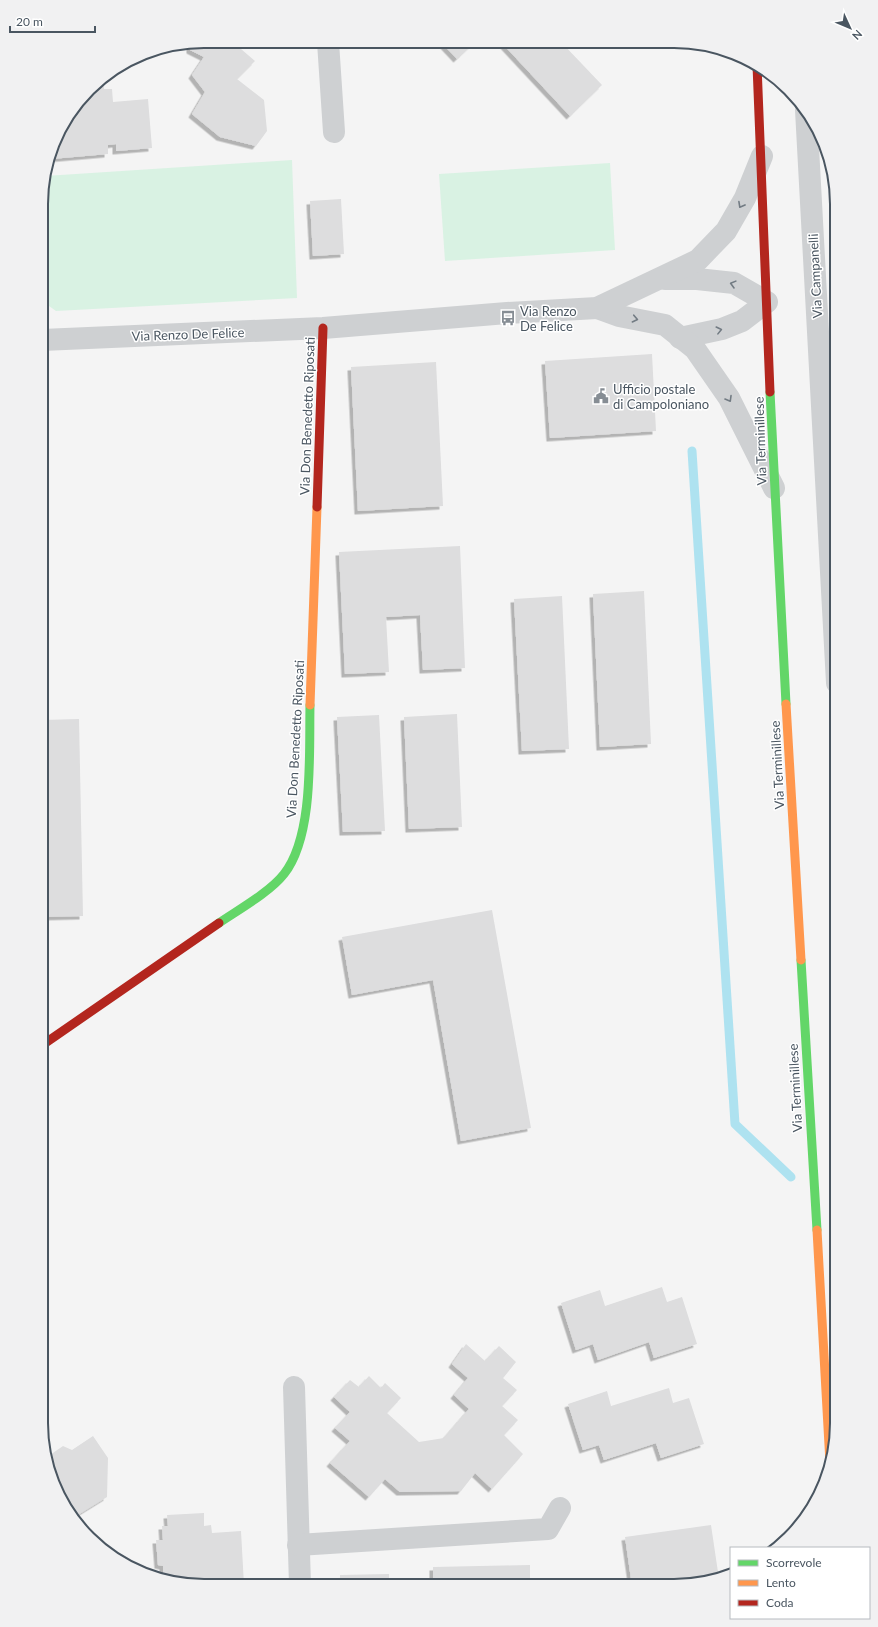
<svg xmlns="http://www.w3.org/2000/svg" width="878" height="1627" viewBox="0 0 878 1627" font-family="Lato,sans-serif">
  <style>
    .green { fill: #d9f2e3 }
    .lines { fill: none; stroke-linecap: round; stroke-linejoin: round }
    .stream { stroke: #aee2f0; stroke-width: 9 }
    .building { fill: #ddddde; filter: url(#shadow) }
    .street { stroke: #ced0d2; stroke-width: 22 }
    .fast { stroke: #63d668; stroke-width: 9 }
    .slow { stroke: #ff974d; stroke-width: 9 }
    .jam { stroke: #b3261e; stroke-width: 9 }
    .oneway { stroke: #727b83 }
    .labels { text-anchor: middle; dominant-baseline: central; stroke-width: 3; stroke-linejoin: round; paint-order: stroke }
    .street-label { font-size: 13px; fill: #4a5661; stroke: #fff }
    .poi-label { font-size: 13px; fill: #4a5661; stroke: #fff; text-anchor: start }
    .rim { fill: none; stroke: #4a5661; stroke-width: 2 }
  </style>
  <defs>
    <filter id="shadow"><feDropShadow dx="-3.5" dy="3.5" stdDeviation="0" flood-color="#0004"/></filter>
  </defs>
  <rect width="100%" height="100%" fill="#f4f4f4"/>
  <!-- green -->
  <g class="green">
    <polygon points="292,160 297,298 56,311 42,301 42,183 45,176"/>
    <polygon points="610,163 615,250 445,261 439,174"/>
  </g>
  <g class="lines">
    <!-- stream -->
    <polyline class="stream" points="692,451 735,1124 791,1177"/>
  </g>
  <!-- building -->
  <g class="building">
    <polygon points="204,41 236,41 234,43 255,61 237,79 264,100 267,131 256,146 220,137 192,114 205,92 192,75 204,57 190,50 190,44"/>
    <polygon points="441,42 474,43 457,59"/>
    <polygon points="502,43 562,43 602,85 570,116"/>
    <polygon points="103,77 104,89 112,89 113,102 148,99 152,148 116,151 116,144 108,145 108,154 51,159 58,132 96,82"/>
    <polygon points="341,199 344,254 313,256 310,201"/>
    <polygon points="652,354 656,431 550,438 545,361"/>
    <polygon points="436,362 443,506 358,511 351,367"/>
    <polygon points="460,546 465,668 423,670 420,615 386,617 389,672 345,674 339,552"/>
    <polygon points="644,591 651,744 600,747 593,594"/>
    <polygon points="562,596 569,749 522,751 514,599"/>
    <polygon points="457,714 462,827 409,829 404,717"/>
    <polygon points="379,715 385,831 343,832 337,717"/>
    <polygon points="79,719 83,916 42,917 42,720"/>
    <polygon points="492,910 531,1128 461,1141 433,980 352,995 342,937"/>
    <polygon points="662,1287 667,1302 682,1297 697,1344 654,1358 649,1342 598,1360 593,1344 576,1350 561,1303 600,1290 605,1306"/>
    <polygon points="466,1344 485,1361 499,1346 516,1362 503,1378 517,1390 502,1406 518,1420 504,1435 523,1454 492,1489 475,1473 461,1491 400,1492 385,1479 369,1497 330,1463 350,1441 335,1428 350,1412 334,1397 350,1380 359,1387 369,1376 381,1388 385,1383 401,1398 387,1413 419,1442 444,1438 469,1409 454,1395 468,1378 452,1364"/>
    <polygon points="669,1388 673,1403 689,1398 704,1444 661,1458 656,1443 604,1460 599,1445 583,1450 568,1404 607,1391 611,1406"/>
    <polygon points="93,1436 108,1458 107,1497 73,1518 50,1475 45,1448 50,1455 63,1446 72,1450"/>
    <polygon points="204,1513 204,1526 211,1525 212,1533 241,1531 244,1585 183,1585 155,1577 155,1576 163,1575 163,1566 158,1565 156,1540 163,1540 162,1526 168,1526 167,1515"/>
    <polygon points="711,1525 719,1579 674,1586 632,1586 625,1537"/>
    <polygon points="530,1565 530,1586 433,1585 433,1567"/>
    <polygon points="389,1574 389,1585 340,1585 340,1575"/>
  </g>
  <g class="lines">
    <!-- street -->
    <g class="street">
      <polyline points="328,42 334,132"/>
      <polyline points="806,110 837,683"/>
      <polyline points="665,279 697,279 734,283 767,302 742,321 722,329 680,338"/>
      <polyline points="597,308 619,316 665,325 695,349 729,398 774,488"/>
      <polyline points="42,340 323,328 507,313 597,308 698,260 726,231 745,198 762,156"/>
      <polyline points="294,1387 300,1585"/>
      <polyline points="298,1545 548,1529 560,1508"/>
    </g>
    <!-- fast -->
    <g class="fast">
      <polyline points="770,392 786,704"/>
      <path d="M219 923C238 910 270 892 284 874 314 836 309 753 310 705"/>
      <polyline points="801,960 817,1230"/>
    </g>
    <!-- slow -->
    <g class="slow">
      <polyline points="786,704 801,960"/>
      <polyline points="310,705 317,507"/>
      <polyline points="817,1230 830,1463"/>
    </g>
    <!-- jam -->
    <g class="jam">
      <polyline points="757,65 770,392"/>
      <polyline points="317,507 323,328"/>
      <polyline points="41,1046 219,923"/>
    </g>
  </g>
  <!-- one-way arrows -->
  <defs><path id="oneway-chevron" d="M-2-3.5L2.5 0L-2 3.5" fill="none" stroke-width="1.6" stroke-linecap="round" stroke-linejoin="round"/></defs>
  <g class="oneway">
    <use href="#oneway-chevron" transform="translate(741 205) rotate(119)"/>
    <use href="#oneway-chevron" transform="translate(733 284) rotate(-165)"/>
    <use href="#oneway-chevron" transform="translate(635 319) rotate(12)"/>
    <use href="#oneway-chevron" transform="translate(719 330) rotate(-14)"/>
    <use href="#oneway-chevron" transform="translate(729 399) rotate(60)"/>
  </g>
  <!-- icons -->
  <defs>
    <g id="bus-bare" transform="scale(1.2)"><path d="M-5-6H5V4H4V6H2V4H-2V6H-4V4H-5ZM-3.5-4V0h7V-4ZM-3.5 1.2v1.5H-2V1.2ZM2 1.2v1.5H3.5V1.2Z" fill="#868d94" stroke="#fff" stroke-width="2.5" paint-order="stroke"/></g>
    <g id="civic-bare" transform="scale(1.2)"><path d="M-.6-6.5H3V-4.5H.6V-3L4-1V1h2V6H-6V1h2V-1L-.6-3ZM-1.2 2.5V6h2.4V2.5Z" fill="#868d94" stroke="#fff" stroke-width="2.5" paint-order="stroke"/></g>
  </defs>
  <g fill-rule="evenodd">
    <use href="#bus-bare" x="508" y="318"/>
    <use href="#civic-bare" x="601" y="396"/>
  </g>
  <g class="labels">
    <!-- street labels -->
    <g class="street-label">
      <text transform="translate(815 276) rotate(-93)">Via Campanelli</text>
      <text transform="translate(188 334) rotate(-2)">Via Renzo De Felice</text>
      <text transform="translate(307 416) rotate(-88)">Via Don Benedetto Riposati</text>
      <text transform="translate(760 441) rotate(-92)">Via Terminillese</text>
      <text transform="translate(295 739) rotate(-87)">Via Don Benedetto Riposati</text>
      <text transform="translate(777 765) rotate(-93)">Via Terminillese</text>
      <text transform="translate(795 1088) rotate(-93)">Via Terminillese</text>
    </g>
    <!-- poi labels -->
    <g class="poi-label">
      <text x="520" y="311">Via Renzo<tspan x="520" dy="15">De Felice</tspan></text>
      <text x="613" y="389">Ufficio postale<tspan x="613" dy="15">di Campoloniano</tspan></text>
    </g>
  </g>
  <!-- crop -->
  <path d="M0 0H878V1627H0ZM204 48H674A156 156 0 0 1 830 204V1423A156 156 0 0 1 674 1579H204A156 156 0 0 1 48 1423V204A156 156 0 0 1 204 48Z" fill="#f1f1f2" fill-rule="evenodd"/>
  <path class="rim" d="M204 48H674A156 156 0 0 1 830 204V1423A156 156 0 0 1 674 1579H204A156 156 0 0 1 48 1423V204A156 156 0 0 1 204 48Z"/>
  <!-- legend -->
  <rect x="730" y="1547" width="140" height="72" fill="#ffffff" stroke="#b7bbc0"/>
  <rect x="738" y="1560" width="20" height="6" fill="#63d668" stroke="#b7bbc0"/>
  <text x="766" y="1567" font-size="12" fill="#4a5661">Scorrevole</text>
  <rect x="738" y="1580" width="20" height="6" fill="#ff974d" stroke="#b7bbc0"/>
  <text x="766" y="1587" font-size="12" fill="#4a5661">Lento</text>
  <rect x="738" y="1600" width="20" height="6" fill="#b3261e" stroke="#b7bbc0"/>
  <text x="766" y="1607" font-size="12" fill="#4a5661">Coda</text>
  <!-- north arrow -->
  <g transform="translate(850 28) rotate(134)" stroke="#ffffff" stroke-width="3" paint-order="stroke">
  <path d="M0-3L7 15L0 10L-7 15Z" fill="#4a5661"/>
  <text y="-6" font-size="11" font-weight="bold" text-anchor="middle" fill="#4a5661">N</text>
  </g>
  <!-- scale -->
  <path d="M10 26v6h85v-6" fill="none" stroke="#4a5661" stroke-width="2"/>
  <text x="16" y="26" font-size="12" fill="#4a5661" stroke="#ffffff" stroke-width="3" paint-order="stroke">20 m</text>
</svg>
